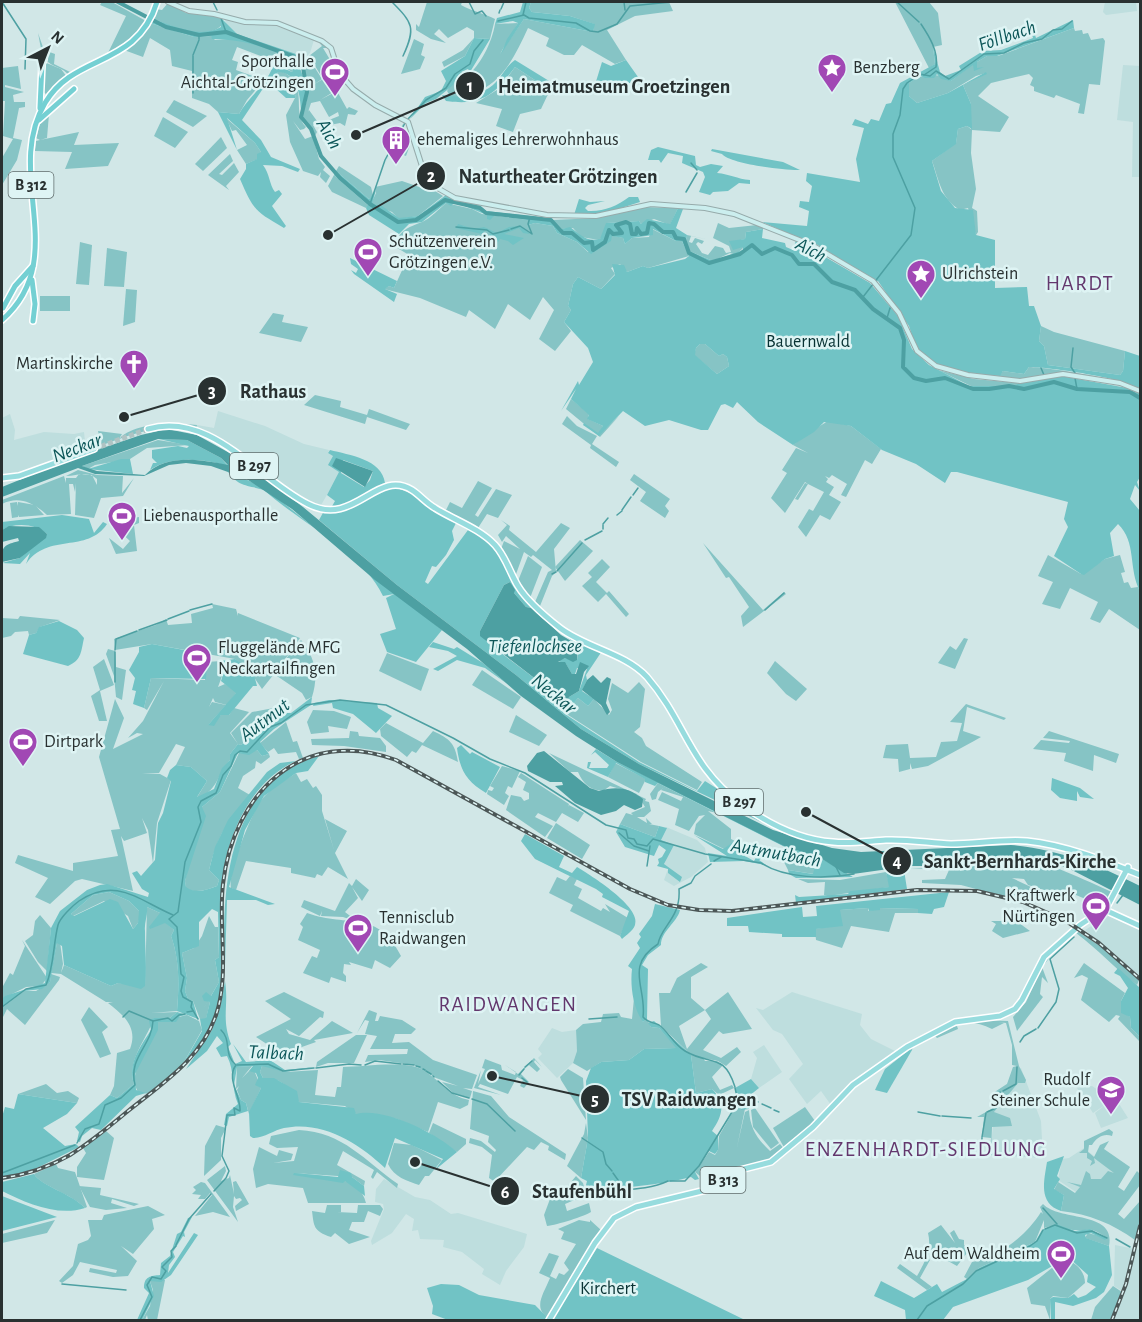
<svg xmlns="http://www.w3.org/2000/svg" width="1142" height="1322" viewBox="0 0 1142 1322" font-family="'Alegreya Sans',sans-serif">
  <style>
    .built { fill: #bedede }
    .green { fill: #86c4c5; fill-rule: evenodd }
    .forest { fill: #71c3c5; fill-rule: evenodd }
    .water { fill: #4da0a2; fill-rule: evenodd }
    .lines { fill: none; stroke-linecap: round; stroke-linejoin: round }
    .stream { stroke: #4da0a2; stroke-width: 1.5 }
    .river { stroke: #4da0a2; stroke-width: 4 }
    .primary-tunnel { stroke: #afc3c3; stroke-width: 5; stroke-dasharray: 5 2.5; stroke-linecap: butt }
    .secondary-casing { stroke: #96abab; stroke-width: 6 }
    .primary-casing { stroke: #fff; stroke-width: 8 }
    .trunk-casing { stroke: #fff; stroke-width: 8 }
    .secondary { stroke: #cbeeee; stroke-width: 4 }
    .primary { stroke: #97dcde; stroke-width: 5 }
    .trunk { stroke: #74d0d3; stroke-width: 5 }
    .rail-casing { stroke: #4c5757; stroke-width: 4 }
    .rail { stroke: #def4f4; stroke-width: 1.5; stroke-dasharray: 4.5; stroke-linecap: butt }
    .labels { text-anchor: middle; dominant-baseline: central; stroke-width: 5; stroke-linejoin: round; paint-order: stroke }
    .shield { fill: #def4f4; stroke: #5f6c6c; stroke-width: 1.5 }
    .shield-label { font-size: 16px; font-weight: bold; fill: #293131 }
    .poi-label { font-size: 18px; fill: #293131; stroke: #def4f4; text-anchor: start }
    .park-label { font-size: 18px; fill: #083233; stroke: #def4f4 }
    .water-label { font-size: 20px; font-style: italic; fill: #0c5658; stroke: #def4f4 }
    .quarter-label { font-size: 21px; letter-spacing: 1.5px; fill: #63376d; stroke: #def4f4 }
    .leader { fill: none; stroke: #293131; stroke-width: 2 }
    .callout-dot { fill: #293131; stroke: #def4f4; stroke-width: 2 }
    .mark-label { font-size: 18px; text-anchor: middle; font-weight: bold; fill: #fff }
    .callout-label { font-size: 20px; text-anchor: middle; font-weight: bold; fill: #293131; stroke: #def4f4; stroke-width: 5; stroke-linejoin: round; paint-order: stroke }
  </style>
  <rect width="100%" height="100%" fill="#d1e7e7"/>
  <!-- built -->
  <g class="built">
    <polygon points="1105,2 1136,2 1137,11 1106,15 1103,12"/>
    <polygon points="224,18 242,24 271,24 314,40 310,53 305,58 237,34 228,29"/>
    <polygon points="1123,65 1140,66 1140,177 1132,177 1133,122 1117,120"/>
    <polygon points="218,411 265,426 304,444 329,450 328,453 334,456 329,466 340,472 320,507 299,497 251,461 196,430 197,425 214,428"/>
    <polygon points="10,414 15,430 14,440 44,432 74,434 84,432 86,450 15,475 2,474 2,418"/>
    <polygon points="666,827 697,840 705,848 708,862 691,877 674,886 664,880 668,869 663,867 672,845 661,840"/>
    <polygon points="1110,915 1140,928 1140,976 1085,930"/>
    <polygon points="792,992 862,1014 860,1025 871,1039 895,1051 857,1079 831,1105 821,1091 807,1104 789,1079 803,1064 782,1034 773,1030 756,1008 763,1010"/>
    <polygon points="552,1028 562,1032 576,1030 577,1051 573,1063 557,1078 538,1058 542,1054 538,1049"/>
    <polygon points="764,1045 782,1072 759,1088 751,1079 757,1058 753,1052"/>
    <polygon points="1013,1067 1021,1068 1041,1121 1043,1158 990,1155 995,1106 993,1094 1008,1083"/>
    <polygon points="1092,1086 1098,1090 1107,1106 1116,1099 1128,1118 1101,1128 1095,1113 1105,1105 1093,1113 1077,1088"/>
    <polygon points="1084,1148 1115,1173 1118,1179 1110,1190 1089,1182 1082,1196 1058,1180 1062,1159 1069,1158"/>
    <polygon points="384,1179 415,1197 430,1200 451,1214 458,1213 527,1234 524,1247 506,1271 500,1285 482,1274 484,1269 462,1252 443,1247 444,1240 420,1239 418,1230 412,1231 414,1219 406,1214 392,1233 372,1245 371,1241 384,1209 383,1204 375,1202 376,1189"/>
    <polygon points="1115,1245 1140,1250 1140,1320 1113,1320 1124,1292 1114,1286"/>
  </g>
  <!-- green -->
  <g class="green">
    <path d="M102 2H112L146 21C125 56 101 56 69 76 63 67 55 68 48 62 41 56 40 42 38 33L44 50 55 54 54 64 70 72 106 57 126 16 100 5Z"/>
    <path d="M427 2H462L461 5C472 11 488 15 495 19L490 39 474 38 465 56 444 67 442 62 463 50 474 38V31L467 27 448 38 439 29 434 34 446 43 431 39 416 30V24L419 27Z"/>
    <path d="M531 2H669L673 11 635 16 607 30 626 60 615 64 582 45 574 55H564L546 46 549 38 528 28C515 56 503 83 472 94 463 97 459 99 450 96L447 91 461 71 466 75 458 82 464 88 470 82 466 77C481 65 492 42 495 24L518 23 500 54 524 19 593 32 594 24 570 16 532 12 529 8Z"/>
    <polygon points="895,2 929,2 938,13 942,45 933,47 935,64 929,68"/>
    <path d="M168 3 186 13 220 17 222 25C205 42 169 25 151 18L156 9 162 10Z"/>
    <polygon points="150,23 194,37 211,36 215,40 232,39 249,42 290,56 293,70 292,72 274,61 237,47 232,60 238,62 236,70 264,80 247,100 239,114 218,112 209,104 192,98 192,71 172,66 170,50 150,38 143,57 124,50"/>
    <path d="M1074 28 1075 31 1082 30 1083 34 1088 33 1091 40 1103 38 1105 41 1100 85 1089 84 1084 114 1078 113 1080 104 1056 95 1054 98 1034 91V87L1030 85 1033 78 1029 74 991 83 978 96 1009 117 1000 132 972 130 971 153 976 189 972 208 977 211 978 232 976 235 968 208 960 210C941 199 939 180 932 161L956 143 958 129 967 126 971 129V104L963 85 986 73 976 76 948 93 917 103 909 96V83C925 73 934 72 951 81L973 64 977 68V62L987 56H998Z"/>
    <polygon points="414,39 424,44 421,55 425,57 420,69 401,74"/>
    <path d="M317 40 329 48H323L335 68 331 75 340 88 320 100 337 91 347 109 345 111 349 107 358 111 355 115 348 114 345 126 340 123 330 125 329 120 339 116 338 112 329 117 320 101 311 103 308 112 309 110 317 121 313 125 317 132 315 136 302 118C301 112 304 110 306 104 310 90 307 65 295 57L296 54 305 61 308 57 322 79 313 85 323 79 309 56 322 46Z"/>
    <polygon points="44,62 61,69 67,77 46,94 43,92"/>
    <polygon points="18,66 21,89 5,85 5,87 24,92 13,95 14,102 25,102 25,107 19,108 13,138 22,140 17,160 2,185 2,158 13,139 3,136 5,101 2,101 2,68"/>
    <polygon points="515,67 550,90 541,109 520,114 513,132 496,126 502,109 476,103 500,88"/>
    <path d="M281 71C311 84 290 111 306 127L304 129 300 130 293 121 305 139 313 136 319 159 325 167 323 170 330 176 326 183 320 177 321 172 318 176 303 171 290 142 286 115 296 96 273 82 278 72Z"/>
    <polygon points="174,100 207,116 193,127 166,112"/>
    <polygon points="49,114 47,138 40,140 79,132 74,145 119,143 108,166 65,169 72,152 35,151 36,141 40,140 36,138 40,124"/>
    <polygon points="163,117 188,132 175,148 154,136"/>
    <polygon points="226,118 255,143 261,152 258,159 246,164 237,150 247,145 236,130 232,131"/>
    <polygon points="405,121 402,127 411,134 404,142 410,145 406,156 391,150 385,164 398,132"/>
    <polygon points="221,137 227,148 203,171 195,164"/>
    <polygon points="230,154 233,161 219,174 222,175 234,163 239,172 226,186 229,190 208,175"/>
    <polygon points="339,166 371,187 373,195 369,199 336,171"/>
    <polygon points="334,175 369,206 366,208 332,192 328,186"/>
    <polygon points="402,181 425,189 427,186 443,196 418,216 399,219 392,212 371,204 376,193 375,187"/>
    <path d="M446 203 472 209 482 214 529 220 528 225 535 223 553 226 557 233 577 242 588 252 611 235 623 238 625 244 632 238 649 237 652 229 676 241H682L689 256 648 268 643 266 627 272 620 264 611 268 615 274 601 289 578 277 573 284 568 306 571 310 564 322 571 331 555 351 539 339 554 310 543 297 530 320 508 304 495 329 469 310 466 317 420 298 384 289 389 286 394 288 409 255 394 246C401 229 407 228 422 222 431 218 439 209 446 203Z"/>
    <polygon points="643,207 678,208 670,225 654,219 641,224 639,221 607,223 604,235 599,240 581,237 573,228 562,229 552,220 599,218"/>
    <polygon points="724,213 764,225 763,229 746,232 745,239 736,241 744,247 736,255 730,253 713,261 689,251 686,244 687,235 710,240 691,236 689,242 692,243 695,238 704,241 702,244 698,242 696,244 702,253 708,255 715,246 723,248 726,253 731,252 729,246 713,238 718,223 729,228 757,225"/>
    <polygon points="80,242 92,245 89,285 76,284"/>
    <polygon points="107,248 127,252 124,287 104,286"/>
    <polygon points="126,289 137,290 135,322 123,326"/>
    <rect x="40" y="296" width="30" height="15"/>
    <polygon points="273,313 284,315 282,322 308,327 301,342 259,333"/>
    <polygon points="1041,326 1054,332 1125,351 1123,371 1120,375 1048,365 1044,346 1039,341"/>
    <path d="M908 328C910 334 913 343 917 349 934 373 973 374 999 376L1003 371 1024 374 1029 367C1047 367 1130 380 1140 390 1123 381 1074 372 1055 373 1044 373 1035 379 1024 380 1015 380 1006 378 996 377 960 373 917 371 908 328Z"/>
    <polygon points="700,344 705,344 719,356 723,354 727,357 729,366 717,374 694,355 696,348"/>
    <polygon points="938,370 974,379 1018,383 1016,386 973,387"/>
    <polygon points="315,395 341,401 340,407 367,415 369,409 410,424 406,430 367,417 365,424 304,405"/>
    <polygon points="571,399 589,414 588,419 603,426 600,434 619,416 600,437 566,409"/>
    <polygon points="567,416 577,426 597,436 592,444 619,462 616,467 590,448 591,445 562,424"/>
    <path d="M829 421 851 426 881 449 872 464 865 460 846 497 841 495 847 484 832 475 829 478 825 476 828 479 826 482 834 487 829 495 841 502 830 520 820 515 806 537 798 527 809 509 813 511 824 492 808 484 798 500 795 499 805 483 808 484 805 482 785 513 771 498 787 473 782 470 796 448 808 453 793 445C800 440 824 422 829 421Z"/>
    <path d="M174 423 197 425 196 430C164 420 123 438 97 447L96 445 101 443 98 431 122 434 119 439C131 426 156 424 174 423Z"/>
    <polygon points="158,440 189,445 147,448 130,459 95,465 88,469 82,466"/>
    <path d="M78 470 97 475 123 476 122 493 134 478 123 496 101 498 94 518 75 515 76 483 75 492 73 484H69L71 514 47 515C34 503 19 495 2 504V500L64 476 66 483V478H76L79 474 92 475 97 485V479C86 470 78 476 66 476Z"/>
    <polygon points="634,474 670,499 665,506 669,511 665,518 640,501 646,492 630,480"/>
    <polygon points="478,481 492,488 475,515 478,517 496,489 512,495 498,518 487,514 478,528 446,510 450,502 462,508"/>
    <polygon points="17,502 17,506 18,502 35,505 44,515 19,517 18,515 18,517 12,518 10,503"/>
    <polygon points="139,517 139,523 134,525 137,551 116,554 109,538 123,549 130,541 117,529 120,526 126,532 131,524 129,519"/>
    <polygon points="501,520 510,526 509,530 536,552 561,523 570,528 554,549 556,572 552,576 540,606 535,602 548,572 552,570 533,555 531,557 524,552 515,577 501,549 504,541 520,549 506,536 502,542 498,535 507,525"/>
    <polygon points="580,540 593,551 565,581 555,567"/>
    <polygon points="703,543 763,610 784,592 786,594 743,627 741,616 749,607 729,577 726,578"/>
    <polygon points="1048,555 1081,574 1105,559 1120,555 1125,572 1121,573 1124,583 1128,582 1131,588 1138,587 1140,591 1140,630 1109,609 1100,623 1090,619 1098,602 1070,588 1060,609 1042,604 1053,582 1038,576"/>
    <polygon points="528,556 542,567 530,598 518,581"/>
    <polygon points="602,559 610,567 596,582 607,593 609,591 629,614 626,617 606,594 598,602 582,586 592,577 588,573"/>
    <path d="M212 604 236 609 238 616V613L300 638 281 665 301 640C315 657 319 675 312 697L306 700 302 693 274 674 262 689 249 670 235 659 152 644 115 650 114 639 156 625 166 619 168 625 192 623 191 614 213 608Z"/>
    <polygon points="20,616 60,620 40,627 36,633 29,635 28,631 15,632 11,636 2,638 2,618 18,619"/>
    <polygon points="964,638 968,639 955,669 938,663 950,646 956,650"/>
    <polygon points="108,649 115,651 116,667 126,670 122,700 116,697 114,676 106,654"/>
    <polygon points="387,653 429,669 421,691 379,671"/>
    <polygon points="104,659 114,685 100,691 107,721 99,721 91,696 100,690 93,667"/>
    <path d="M221 661 225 668 218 687 225 684 237 692 227 705 215 702 213 698 209 707 212 702 226 705 208 725 221 715H229L234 708 249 712 230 733 238 744 231 733 252 712 279 707 285 713 241 745 238 744 230 754V760C216 776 219 790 196 799L207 781 191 767 176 765 185 747 176 744 159 773H142L160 774 171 780 157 823 153 863 148 830 142 818 147 833 124 841 121 836 133 891 82 879 75 881 50 904 35 897 48 878 15 863 18 855 73 871V863L118 856 111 830 120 829 99 757 115 699 124 718 113 749 143 734 137 733 128 738 143 721 164 681 147 710 144 708 151 678 205 680 207 662Z"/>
    <polygon points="775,661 807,689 796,701 786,694 767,673"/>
    <polygon points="482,670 521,697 513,709 472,685"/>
    <polygon points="639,682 645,689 640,727 634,732 642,738 646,746 702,782 697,790 641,762 565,713 578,698 588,706 594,699 609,715 612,710 608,699 612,683 628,693"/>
    <polygon points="966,704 1006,718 1004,720 967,707 963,731 981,737 974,741 928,766 912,769 910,763 910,769 899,772 898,759 883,758 886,745 908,744 910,758 936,757 941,742 957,741 962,723 950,722"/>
    <polygon points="313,710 334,711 351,717 347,729 328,726 329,732 311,734 307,722"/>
    <polygon points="516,715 547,735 539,746 509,732"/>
    <polygon points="286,722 293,742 297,741 303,758 299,759 296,752 278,754 274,748 268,752 260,743"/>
    <path d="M386 723 423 743 433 731C450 739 455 743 458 762L422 745 416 753 412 751 407 757 381 736 380 729Z"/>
    <polygon points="350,731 358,732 359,736 380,738 386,746 386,752 344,746 312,745 311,739 349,738"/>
    <polygon points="1049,731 1119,754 1116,763 1094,755 1093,771 1064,761 1066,753 1033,749 1041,740 1069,743 1070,741 1043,738"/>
    <path d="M257 750 262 756 269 754 270 757 261 764 256 761 255 768 243 776 238 788 250 795C227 821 218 835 209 870L219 880 217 886C207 890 195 894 186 888L185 881 202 807 220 792 239 753Z"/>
    <path d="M549 753 646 799 645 801 649 802 651 811 644 817H637L647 823 646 818 652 824H649L659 826 655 837 620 824 626 813 633 815 631 813 645 807 637 794 610 786 603 791C589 790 583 783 578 772H570Z"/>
    <polygon points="615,763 646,779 639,793 608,777"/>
    <polygon points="502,766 520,771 512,788 508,786 505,793 509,796 504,805 487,794 488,790 492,791 494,788 490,786"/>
    <path d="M296 773 301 782 307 779 313 788 316 786 322 795V811L334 850 325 819 347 831 335 853 348 879 328 867 322 876 317 874 315 878 291 873V868L246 861 236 890 231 888C227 875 252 810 263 798 270 789 286 780 296 773Z"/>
    <polygon points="521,773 569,804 568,807 569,805 584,813 578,822 562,813 556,822 538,813 535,817 553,826 545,837 506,810 511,795 521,797 524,801 529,799 529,793 523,790 526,782 518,777"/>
    <polygon points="658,783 717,813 708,811 731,829 731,839 735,841 724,849 694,834 696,824 705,815 699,816 689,831 675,825 679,809 658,800 662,792 681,801 683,797 661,790 663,788 658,792 656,799 652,800 650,794"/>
    <polygon points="556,823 590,845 582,859 547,838"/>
    <polygon points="792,853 817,859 814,874 788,870 783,860"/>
    <path d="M977 857V860C1028 849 1070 874 1114 893L1104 903 1097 900 1095 903 1064 890 1061 896 1028 885 1024 879 1012 878 1031 887 1025 902 961 885 922 883V880L945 879 949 870 960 869H910L963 866Z"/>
    <polygon points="886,872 890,887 828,896 824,895 825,882 808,883 798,879 840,880"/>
    <polygon points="570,876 577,879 574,885 582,889 578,898 601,911 603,908 610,912 605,904 628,918 620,936 570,911 573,905 549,893 557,877 566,881"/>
    <polygon points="356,879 369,890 362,901 352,887 358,898 345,912 358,922 343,917 321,916 322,911 320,916 301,907 304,900 335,911 349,883 352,886"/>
    <polygon points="109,892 129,901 141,913 138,923 133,929 128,916 104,901 73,916 71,914 93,895"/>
    <path d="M147 907 160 913V923H166L174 930 171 936C180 961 179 985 177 1011L151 1013 177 1012 170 1018H154C147 1039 126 1061 134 1084L117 1098 110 1095 114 1086 117 1053 130 1049C138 1028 125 1016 108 1003L113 1002H106L61 974 51 973 57 943 60 942 63 964 61 973 64 965 111 986 118 983 145 985Z"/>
    <polygon points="868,908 868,911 880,908 918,909 918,913 895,913 889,932 851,926 842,948 816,940 815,929 827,927 839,910"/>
    <path d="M307 913C349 928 378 909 401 956L390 968 375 960 372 969 349 962 351 965 344 964 343 973 346 976V982L331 977 329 983 303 973 312 956 317 958 320 950 298 940 303 927 300 924Z"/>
    <polygon points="40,915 51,928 47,971 38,962 25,941 33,935 35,921"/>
    <polygon points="209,916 215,927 218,927 219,957 215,960 219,982 201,1013 208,1001 210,1002 206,1019 200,1019 193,1001 188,999 185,991 187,978 182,953 194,948 202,936"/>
    <polygon points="1011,917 1030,931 1003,938 992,931 996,924 991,921 1005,921"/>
    <path d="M1077 931 1103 948 1139 980 1137 985C1115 969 1098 949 1076 933L1056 950 1042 967 1048 983 1042 977 1040 994 1043 997 1017 1031 1013 1017 1026 1002 1044 963Z"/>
    <polygon points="22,940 47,978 41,986 26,987 2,999 2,988 10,973 13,975 25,946"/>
    <path d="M701 963 708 967 691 977V998L705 1010 728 992 752 1029 723 1034 719 1031 703 1050 721 1058 737 1047 741 1052 726 1066 718 1061 703 1058 705 1061H717L723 1065 712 1077 720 1090 732 1085 734 1088 719 1095 712 1089 696 1093 691 1055 661 1026 659 993H670L677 978ZM705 1010 711 1019 687 1049 679 1026Z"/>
    <polygon points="1084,963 1125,993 1121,1001 1121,1011 1130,1017 1131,1028 1140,1037 1140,1042 1118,1019 1120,1016 1116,1015 1109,1022 1081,1000 1088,978 1082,975 1074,978"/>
    <polygon points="51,974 60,977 59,980 25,1025 7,1009 2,1019 2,1008 24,991 36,991 50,982"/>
    <polygon points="284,992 324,1012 323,1018 320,1017 299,1036 286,1029 289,1034 310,1040 332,1021 353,1033 314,1040 316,1042 282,1054 256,1037 291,1019 265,1001"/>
    <polygon points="634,998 643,1022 647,1019 651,1027 659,1028 677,1048 644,1049 629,1060 601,1062 587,1071 573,1063 577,1051 576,1030 583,1024 601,1022 603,1014 619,1013 621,1017 632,1019"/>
    <polygon points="89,1007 108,1027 102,1032 111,1054 100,1058 81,1020"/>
    <polygon points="369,1010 377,1013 375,1021 378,1021 380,1016 402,1020 416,1029 411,1034 395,1034 392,1043 409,1042 433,1060 477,1075 472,1089 463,1088 472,1091 470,1098 453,1093 442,1082 458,1086 436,1078 414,1065 379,1060 365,1062 368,1055 407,1054 408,1049 370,1049 377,1036 365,1034 369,1021 365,1020 357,1033"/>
    <path d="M187 1015 199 1021 202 1030 180 1069 149 1094 138 1092C125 1069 156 1044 158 1022Z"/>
    <path d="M977 1020 1008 1021 1019 1066 1026 1080 1025 1083H1018L994 1112 1010 1118 1012 1126 992 1127 991 1153 1012 1156 1014 1148 1013 1156H1011L990 1155 991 1138 982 1137 984 1117H977L995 1107 993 1093 1007 1084 1013 1067 1017 1066 1012 1065V1045L1006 1023 998 1022 1004 1023 992 1029C976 1021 962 1020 946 1029L957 1026 958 1029 937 1038 935 1036 941 1032 913 1047 912 1050 903 1052 952 1025Z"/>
    <polygon points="356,1035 367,1035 354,1063 328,1063 316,1067 317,1062"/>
    <polygon points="534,1058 542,1067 535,1060 534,1062 540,1069 537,1072 529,1065 520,1073 529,1082 524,1088 520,1086 523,1080 517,1077 508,1094 480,1084 478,1087 501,1095 474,1088 481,1070 478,1084 485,1069 482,1068 485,1059 501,1065 502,1070 515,1075 516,1072 505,1065 518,1074"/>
    <path d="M268 1065 285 1072 318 1070 315 1095 335 1097 337 1087H341L343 1067C363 1067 406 1060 423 1070 440 1080 448 1096 469 1100L468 1105 460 1109 438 1102 428 1132 397 1119 375 1114H356L345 1106 299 1102C288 1087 283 1078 263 1078L260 1072 262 1066Z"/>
    <polygon points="252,1066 242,1078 249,1071 254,1070 261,1088 249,1114 246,1103 241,1100 237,1090 239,1086 236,1089 237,1067"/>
    <polygon points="568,1069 583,1078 586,1120 561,1080 560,1077"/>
    <polygon points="46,1084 57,1093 68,1091 79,1098 77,1103 18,1094"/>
    <polygon points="473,1091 491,1096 509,1117 566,1154 565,1160 548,1150 549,1146 541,1142 534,1150 527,1147 496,1180 519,1194 518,1197 489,1178 492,1155 482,1147 469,1143 470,1138 481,1141 495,1152 496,1150 488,1142 489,1136 470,1129"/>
    <path d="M739 1101 742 1105 741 1109H745L737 1147 745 1112 749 1110C750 1128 757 1139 770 1151L780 1144 785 1150 772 1159 733 1168 710 1184 695 1172 709 1152 715 1155 718 1150 719 1136Z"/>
    <polygon points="805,1107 815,1121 785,1149 773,1128"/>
    <polygon points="755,1108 779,1143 771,1149 753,1127 751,1110"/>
    <polygon points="433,1123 466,1139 466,1144 457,1152 429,1133"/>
    <polygon points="586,1123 588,1138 581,1178 567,1166 584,1134"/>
    <polygon points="216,1125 226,1128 221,1138 221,1160 204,1176 205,1146"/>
    <path d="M1109 1129 1113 1132 1112 1136C1104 1133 1097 1137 1092 1145H1089L1088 1152 1094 1157 1100 1145 1109 1141 1104 1149 1130 1167 1118 1187 1124 1191 1137 1171 1140 1174V1185L1118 1214 1124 1219 1140 1201V1225L1135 1240C1113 1224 1089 1214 1061 1211L1064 1195 1054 1190 1058 1182 1075 1193 1080 1187 1067 1182 1081 1185 1086 1171 1090 1174 1091 1179H1101L1108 1171 1114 1173 1094 1158 1095 1163 1090 1166 1092 1161 1087 1158V1153H1079L1084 1149V1141Z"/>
    <path d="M299 1130C343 1132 365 1161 398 1184L397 1188 377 1172 373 1179 371 1177 374 1170 343 1151 337 1165 365 1181 364 1186 352 1177 294 1173C317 1176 360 1174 366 1203H308L303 1188 268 1184 256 1188 253 1169 259 1147 277 1156 279 1150 293 1154 291 1160 273 1163 294 1161 298 1147 277 1148 269 1144 271 1136Z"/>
    <polygon points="106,1131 114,1138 104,1180 77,1177 77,1167 86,1153 83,1148"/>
    <path d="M394 1143 412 1145 442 1160 429 1176H425L419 1185C407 1181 394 1177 388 1164Z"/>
    <path d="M56 1164 58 1168 75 1172 87 1207 85 1208C72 1194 41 1186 34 1174Z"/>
    <polygon points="225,1166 226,1171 221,1181 229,1178 230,1175 234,1194 233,1182 236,1181 249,1204 236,1211 235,1206 242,1200 240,1198 236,1199 234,1196 233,1207 238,1222 207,1180"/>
    <path d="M576 1176 583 1183 586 1195 565 1204 567 1211 589 1203 591 1212C585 1216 557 1225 547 1226L544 1215 553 1191 557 1199Z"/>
    <polygon points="201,1182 205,1183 230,1217 213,1212 195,1216 212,1195 210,1193 205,1199 198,1199 201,1195 192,1194 196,1190 193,1187"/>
    <polygon points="79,1186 101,1188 100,1195 139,1204 134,1206 112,1199 111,1203 127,1208 106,1210 90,1207"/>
    <path d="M1043 1204C1060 1222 1116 1210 1109 1246L1085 1238 1088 1233 1107 1238C1087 1225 1092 1232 1073 1230 1059 1229 1060 1223 1044 1228V1220L1035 1242 979 1268 967 1279 964 1277 972 1262C999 1257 1027 1235 1041 1212L1043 1214 1040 1207Z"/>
    <path d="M327 1205H341V1212H337L357 1213 358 1205H380L383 1209 380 1216 368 1211 364 1222H352L349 1230 370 1237 349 1244 335 1233 331 1237C313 1231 314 1226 312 1211L325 1213Z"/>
    <polygon points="148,1206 165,1215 152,1219 154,1229 133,1254 121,1246 137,1261 128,1276 113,1277 89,1272 90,1268 116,1273 117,1270 80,1262 73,1275 62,1283 59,1281 73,1266 78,1244 88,1240 91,1236 88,1220 102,1220 104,1215"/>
    <polygon points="55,1220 47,1233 2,1243 2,1234"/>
    <path d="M579 1220 590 1222V1220L601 1230 545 1320 547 1317C533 1307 544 1293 550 1278L539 1273 549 1253 559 1256 550 1276 556 1279 559 1273 564 1275 569 1270 564 1263 576 1244 561 1239 564 1232 558 1229Z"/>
    <path d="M941 1225 955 1243 950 1233 954 1230 959 1239 964 1240V1245L970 1249 957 1266 930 1251 927 1258 930 1260 920 1278 932 1287 927 1290 897 1268 900 1264 917 1276C925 1262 932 1249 928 1233Z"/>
    <path d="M1063 1259C1075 1261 1085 1271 1085 1283L1068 1298 1053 1296 1050 1299V1320L1045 1306 1031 1304 1027 1288Z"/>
    <polygon points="155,1280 165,1280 157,1320 148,1320 147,1315 145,1320 142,1320 150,1306 153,1290 150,1281"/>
    <polygon points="1113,1286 1122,1292 1111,1320 1091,1320 1095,1307"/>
  </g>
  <!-- forest -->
  <g class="forest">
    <polygon points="523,2 531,2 529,8 532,12 570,16 595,24 593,32 524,19 501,54 507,39 518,23 513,21 495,24 497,18 520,12"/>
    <path d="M220 17 237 34 296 54C298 71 315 90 301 110 300 94 297 72 278 72L273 82 296 96 295 98H286L275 88 262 90 242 120 261 140 271 157 300 169 298 172 282 166 263 165C270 174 269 184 275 192L279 190 282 194 272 206 286 226 284 228C255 211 254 211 240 179L246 169V164L257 159V154L261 152 255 143 227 118 237 150 218 112 239 114C248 97 272 80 274 61L281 67 292 72 294 67 289 56C258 46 247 40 212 39L211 36 194 37 150 23 153 19C174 26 200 39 221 27Z"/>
    <path d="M1073 20 1074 28 997 56H987L977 62V68L984 67 974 71 973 65 951 81 941 79 937 74 934 78H925L921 76 909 83V96L917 103 948 93 986 72 987 74 963 85 971 104 972 129 967 126 958 129 956 144 932 161 941 191 955 208 973 210 976 235 995 240V288L1027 287 1029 306H1034L1041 326 1039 341 1044 346 1048 365 1120 375 1123 371 1125 351 1140 356V389C1124 378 1050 367 1029 367L1024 374 1003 371 1000 376 973 374 935 364 916 348 909 326 878 281 876 282 813 242 811 243 762 222 807 226 809 211 799 207 800 201 809 202 812 186 806 181 807 173 860 182 856 159 864 128 852 125 855 119 868 124 871 119 879 121 886 104 891 103 900 83 935 64 933 47 940 72 945 76 961 70 959 66 983 51 1001 50 1033 38 1031 30 1033 29 1036 38Z"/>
    <polygon points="474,38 490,39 470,72 468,69 461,72 452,86 436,99 426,103 410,119 425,97 441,91 446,81 441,71 465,56"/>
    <path d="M515 60 554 84 550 90 515 67C494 95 483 106 446 101L442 95C459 98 478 97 493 85 501 78 506 66 515 60Z"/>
    <polygon points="626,60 643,84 602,81 594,88 602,62 611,66"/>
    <path d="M658 147 695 156 696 165 700 167 711 164 723 166 717 173C730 174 737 179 750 180V184L739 183 728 191 713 192 710 195 699 192 705 177 703 172 682 163 683 156 668 153 661 163 659 160H648L651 150Z"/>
    <path d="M712 149 783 162 800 170C788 171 730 164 722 154L711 151Z"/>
    <path d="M336 171 369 199 376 190 372 204 382 206 399 218 418 216 446 195 455 200 478 204 486 211 547 218 562 229 570 227C581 235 586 242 600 239L606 223 639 221 641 224 647 219 670 224 678 208 683 209 676 228 687 235 686 244 689 251 713 261 743 250V247L733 250 729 241 745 239 746 232 763 229 762 238 785 243 786 247 793 250 796 240 800 241 837 261 803 244 870 283 898 316 912 349 929 365 969 386H1015L1018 383 1061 376 1133 389 1140 393V477L1137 482 1140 491 1135 485 1130 499 1140 511V591C1128 569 1137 542 1118 524L1110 533 1114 556 1105 559 1084 575 1081 574 1054 556 1068 527 1064 519 1068 502 957 472H951L945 483 916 464 882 450 851 426 824 422 814 432 793 445 758 422 737 402 733 408 725 404 721 405 708 430H701L669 420 645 426 623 411 599 436 583 425 584 423 598 433 603 426 587 419 589 415 571 399 576 389 561 411 578 381 579 385 593 362 588 348 564 322 571 310 568 306 573 284 578 277 601 289 615 275 612 264 624 265 627 272 643 266 648 268 685 259 689 256 682 241H676L653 229V235L632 238 625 244 623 238 612 236 611 241 591 254 577 242 557 233 553 226 535 223 528 225V220L495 215 490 220 487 219V215L455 202 451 206 446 203 422 222 409 224 399 234 369 215 366 208 368 205 334 175ZM700 344H705L719 356 723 354 727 357 729 366 717 374 695 355 696 348Z"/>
    <path d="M629 197H638L640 202 599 215H574L579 199 590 202 605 201 588 205 585 208 588 211C603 212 617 206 629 197Z"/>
    <polygon points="458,224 474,229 484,227 497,233 509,227 520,226 530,234 523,233 519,228 504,234 524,238 513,245 508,241 500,239 498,242 489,238 490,233 485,230 482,234 456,228"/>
    <polygon points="350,258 397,281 394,288 389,286 385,289 397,294 394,302 354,274 351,270 356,273 358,269 351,264"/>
    <path d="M159 439 187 440 221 458 228 466C205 459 171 455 150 470L153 463H157L152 458V450L178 446 187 448 189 446Z"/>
    <path d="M330 450C349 455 382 459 385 483L348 505 331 508 335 501 327 495 339 472 328 465 333 456 328 453ZM343 460 373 471 370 480 364 487 341 473Z"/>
    <polygon points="121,459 130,459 133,474 88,469"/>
    <path d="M227 470 266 489 442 630 416 662 387 652 380 634 396 629 387 601 386 598 394 594 383 596C362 551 300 523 264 490 248 485 237 487 227 470Z"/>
    <path d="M394 487 413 494 484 538 500 555 516 586 553 623 602 651 586 675 587 680 582 691 594 699 588 706 578 698 565 714 639 762 697 791 705 781C735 800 764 819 796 836L795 838 639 764 581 729 516 675 397 585 319 520 324 511C353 514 368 493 394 487ZM456 523 468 530 428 584 425 582 432 566 436 567 446 555 454 540 452 531ZM510 582 514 593 526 607 532 608 579 647 577 660 565 658 558 661 566 664 572 674H575L577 668 587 669 579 691 569 697 565 709 551 696 546 687 489 644 480 631 504 585Z"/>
    <path d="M62 515 89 519 94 533 103 522 107 524C87 554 48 532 26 564L30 553 20 564 2 563 20 558 47 534C36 524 15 522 2 530V522Z"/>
    <path d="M59 621 77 630 84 638C81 651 82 660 68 666L23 654 29 635 36 633 39 627Z"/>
    <polygon points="433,642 454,649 457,647 483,663 506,683 485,668 457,660 438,671 433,669 457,656 448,651 429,647"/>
    <polygon points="152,644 184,650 187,665 207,662 206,679 151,678 144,708 133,704 136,691 132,690 135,678 129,670 139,652 139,647"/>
    <polygon points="235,659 253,671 257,686 253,686 229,715 221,715 214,726 208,725 236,693 221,681 225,668 221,661"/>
    <path d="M312 697 311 705 274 729 260 742 269 754 262 756 257 750 249 755 238 753 220 792 202 807 206 816 185 881 186 887C195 894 207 890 217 886L219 880 209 870 215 847 228 820 267 772 280 763 296 761C246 783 222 847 221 898 219 934 227 972 217 1007 211 1031 197 1051 180 1069L202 1031 200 1019 206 1018 210 1002 204 1001 202 996 206 992 211 996 219 982 215 960 219 957 218 912 212 909 199 922V946L182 953 187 978 185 991 188 999 193 1001 198 1019 177 1011C179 986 180 961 171 936L174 930 165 923 150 929 149 927 160 913 147 907C148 915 144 923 145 931 145 950 147 967 145 986L141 989 118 983 111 986 64 965 62 946 57 943 50 982 42 989 24 991 2 1008V999L5 996 45 983 51 928 60 911 87 890 100 885 107 884 148 897 149 893 142 889 132 873 137 871 141 876 155 860 158 823 163 813 171 781 167 778 170 770 176 765 191 767 207 781 197 797 214 789 222 768 230 760V754L238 744 241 745 267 725 285 713H291ZM109 892 129 901 139 911 138 923 133 929 118 902 110 899 74 916 71 914 93 895Z"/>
    <polygon points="329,700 377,703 378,708 392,716 376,733 353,714 333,708 332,703 313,706 314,703"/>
    <path d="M461 745 470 754 472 752 500 767 486 793C466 781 460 770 457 748Z"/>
    <polygon points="596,749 617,762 767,835 791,850 658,783 655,786 645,782 645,779 616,763 608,777 587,768 588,762 591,762 589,768 607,768 609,765 595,752 591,755"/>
    <path d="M319 756 308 771 296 773 264 796 245 830 229 887 275 904 268 905 256 900H227L225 966C221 886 228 782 319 756Z"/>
    <polygon points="1052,778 1080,788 1094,799 1080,797 1077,791 1077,801 1060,798 1051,790"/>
    <polygon points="620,824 655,837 659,826 667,828 661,840 674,845 664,864 682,877 680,882 668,873 668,869 657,866 659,863 658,859 662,857 666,850 659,845 654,856 625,847 616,832"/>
    <path d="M525 834 564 856 559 867 572 873 577 867C590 875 642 907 635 925 633 931 626 935 622 939L620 936 629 911 602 897 603 894 596 889 535 859 521 841Z"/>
    <polygon points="694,835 723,849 736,840 750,846 745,856 754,861 760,851 768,854 759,860 766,865 744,861 710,862 708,853 727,856"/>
    <polygon points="793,849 819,857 853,877 796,878 789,874 788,870 813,874 817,859 792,853"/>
    <polygon points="904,870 907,889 796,903 795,895 799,897 848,894 850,891 889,887 886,872"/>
    <polygon points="949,892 944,907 934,909 932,914 918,913 918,909 880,908 880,910 869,911 868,908 840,910 843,926 816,929 816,937 782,937 782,934 749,932 748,926 727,926 727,918 802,907 803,917 817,916 816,906"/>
    <path d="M655 904 680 910C677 923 661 931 661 945L648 955 642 965 648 969 647 1019 643 1022C633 1008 630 986 632 969L628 966 640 948 637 943 641 937 639 934 652 916Z"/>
    <polygon points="1118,968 1140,988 1140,1037 1131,1028 1130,1017 1121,1013 1121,1001 1128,988 1120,976 1114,973"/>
    <path d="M225 981C229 1006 221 1018 231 1044L228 1047 235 1064 242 1061 233 1044 246 1062 270 1060 285 1070 315 1067 285 1072 262 1066 260 1072 263 1078H274L297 1091 299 1102 354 1108 356 1114C384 1107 436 1133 457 1152L435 1170 443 1159 395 1138 385 1168C359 1143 322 1120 284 1128 274 1130 264 1138 253 1138L250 1136 249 1112 261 1088 255 1085 258 1078 256 1073 249 1071 253 1066 237 1067 234 1085 241 1100 246 1103 248 1111 229 1117 227 1126 224 1125 226 1114 238 1104C231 1088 235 1071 227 1056L221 1057 216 1048 223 1043 217 1036 207 1051 186 1069 212 1030 220 1008Z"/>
    <path d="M177 1012 187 1015 180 1016 176 1022H158V1030L135 1074 136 1090 146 1093 136 1096 101 1130 92 1128 82 1136 80 1142 77 1141 79 1132 75 1127 110 1095 117 1098 134 1084C127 1064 140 1047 151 1030L149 1021 154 1018H170Z"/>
    <path d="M654 1021 691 1055 696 1093 712 1089C726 1103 723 1115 712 1131L718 1136V1150L715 1154 709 1151 695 1172 699 1179 695 1180 691 1177C658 1186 624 1186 591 1193L586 1185 587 1181 581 1178 588 1138 586 1081 591 1068 601 1062 629 1060 644 1049 676 1048 659 1028 651 1027 648 1023Z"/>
    <polygon points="909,1050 912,1050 887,1093 875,1090 885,1069"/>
    <polygon points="751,1079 759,1088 749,1096 749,1109 741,1110 742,1105 738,1101 735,1088"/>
    <polygon points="18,1094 77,1103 67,1114 43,1128 65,1146 76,1144 79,1147 33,1170 2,1178 2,1117 5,1107 14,1109"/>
    <path d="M1064 1156 1057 1176 1060 1179 1054 1189 1064 1195 1061 1211C1038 1203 1044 1181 1047 1162Z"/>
    <polygon points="340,1170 351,1173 352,1177 364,1186 365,1196 345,1181 343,1183 293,1175 294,1173 338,1177"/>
    <path d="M34 1174C41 1186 71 1193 85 1208 58 1217 26 1203 2 1191V1182Z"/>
    <polygon points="2,1196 57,1217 2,1231"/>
    <path d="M192 1217 184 1232 185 1237 183 1236 173 1252 175 1257 169 1265 168 1273 194 1233 198 1235 171 1275 161 1282 150 1281 154 1296 142 1320H137L149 1293 144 1288C144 1276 151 1276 160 1275L161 1263 170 1256 177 1234 181 1232 188 1218Z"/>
    <polygon points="1056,1224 1075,1231 1090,1229 1107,1238 1105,1240 1091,1233 1085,1235 1086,1238 1109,1246 1112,1275 1104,1292 1096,1298 1073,1306 1055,1302 1055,1320 1051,1320 1050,1299 1053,1297 1068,1298 1074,1294 1078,1298 1086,1295 1096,1287 1087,1282 1088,1275 1068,1257 1028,1280 953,1307 943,1320 906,1320 905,1310 874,1296 881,1281 914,1298 937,1284 942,1292 967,1279 979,1268 1035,1242 1042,1230"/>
    <polygon points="597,1248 745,1320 552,1320"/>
    <polygon points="441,1284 459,1285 479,1295 535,1305 547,1317 545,1320 448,1320 432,1314 433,1306 427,1288"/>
  </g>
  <!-- water -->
  <g class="water">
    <path d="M167 429 197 435 235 456 303 507 397 585 516 675 581 729 639 764 773 830 832 848 861 852 1011 845C1057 849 1099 865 1140 886V905L1068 868 1047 861 1022 857H977L963 866H910L853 874 844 873 819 857 786 847 617 762 576 736 521 696 467 649 375 580 292 509 245 478 211 466 186 463 169 465 144 476 95 474 78 468 2 497V487L76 457 141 435ZM158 439 187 440 221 458 228 465C201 460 167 453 145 475L97 471 82 466Z"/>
    <polygon points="336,458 373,471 365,487 332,466"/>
    <path d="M9 526 39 527 47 534 46 538 20 558 2 562C1 545 5 545 19 541L18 538 2 542V530Z"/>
    <polygon points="510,582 515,590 514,593 526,607 532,608 561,635 578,645 577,660 573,662 565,658 558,662 565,662 572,674 576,674 580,662 589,666 584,672 579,691 569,697 565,709 556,703 546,687 480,636 480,631 504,585"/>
    <polygon points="593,675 601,683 607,677 611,679 606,703 610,712 607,715 601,705 582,690 587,680"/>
    <path d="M544 751 590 788 599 791C614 787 627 786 643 799L642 807 635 810 624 805 616 811 601 815 575 803 555 786 563 785 562 782H550L528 771 527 766 537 753Z"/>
  </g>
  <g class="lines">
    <!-- stream -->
    <g class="stream">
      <polyline points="2,2 26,39 25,69"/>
      <polyline points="213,2 217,10"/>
      <path d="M392 2C413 23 416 28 403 56"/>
      <polyline points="469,2 475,14 482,11 486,16"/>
      <polyline points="624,2 625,10"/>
      <polyline points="897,2 919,22"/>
      <polyline points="501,9 504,2"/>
      <polyline points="499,13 500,10"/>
      <polyline points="523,15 526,2"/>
      <polyline points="221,18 226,32"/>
      <polyline points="498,21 524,15 529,18 576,23 590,31 598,32 617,24 630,6 671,2"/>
      <path d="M921 24C929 36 939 52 936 67L924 75"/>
      <polyline points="199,39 199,35"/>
      <polyline points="193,55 199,40"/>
      <polyline points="193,93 193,56"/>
      <polyline points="408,119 426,100 446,88 455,74 470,64 474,51 483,40"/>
      <polyline points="691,163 697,170"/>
      <polyline points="686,192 697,173"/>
      <polyline points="370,204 385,160 405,123"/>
      <polyline points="456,227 487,230 493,234 509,230"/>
      <polyline points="511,229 520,226 532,234 528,224 530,217"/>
      <polyline points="863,297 911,235 915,208 893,157 893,134 900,115 903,89 907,83 920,74 930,76 936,71 949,79 984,54 1004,53 1024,43 1042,39 1053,30 1062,29 1072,21"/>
      <polyline points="887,318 890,308"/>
      <polyline points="1073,348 1071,367 1075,373"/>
      <polyline points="1041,368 1044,375"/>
      <polyline points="1075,378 1077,389"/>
      <polyline points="633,495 638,488"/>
      <polyline points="622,510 631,497"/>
      <polyline points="617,515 622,511"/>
      <polyline points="603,524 608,518"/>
      <polyline points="603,525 603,529"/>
      <polyline points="585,540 602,531"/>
      <polyline points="557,571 582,543"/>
      <polyline points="552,574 556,572"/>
      <polyline points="190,610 212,604"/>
      <polyline points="765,610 784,593"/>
      <polyline points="168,619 189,611"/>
      <polyline points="139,630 167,620"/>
      <polyline points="115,650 116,639 137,631"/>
      <polyline points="115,652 115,682"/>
      <polyline points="619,833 634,846 649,851"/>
      <polyline points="714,861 721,857"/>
      <path d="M711 864 695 876 691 883 679 889C681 918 661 926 658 944 624 966 647 988 643 1017 648 1023 653 1022 659 1025 668 1031 674 1045 685 1051 710 1066 724 1052 735 1087"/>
      <polyline points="647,866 650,846"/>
      <polyline points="836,867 840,875"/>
      <polyline points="1117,903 1123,895"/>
      <path d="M2 1007 26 989 46 985C54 967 53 945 58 925 60 918 72 906 79 901 116 876 138 900 173 915"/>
      <polyline points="187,1012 193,1011"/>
      <polyline points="123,1017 129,1011 153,1021"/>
      <path d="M198 1019 191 1007 192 1002 183 997 181 991 184 977 181 974 177 927 169 919 178 912 185 862 201 822 198 807 201 801 216 793 223 775 231 766 235 755 240 751 247 752 270 727 281 723 306 705 340 700 386 705 453 738 490 759 525 773 606 825 626 830 628 838 634 839 637 844 647 846 653 839 705 854 761 863C786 879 826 879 854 874"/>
      <polyline points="589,1019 617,1017"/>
      <polyline points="1038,1028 1056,1002 1059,989 1050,959 1074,937"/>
      <polyline points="1020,1042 1024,1036 1036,1029"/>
      <polyline points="403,1064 414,1065"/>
      <polyline points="237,1065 268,1064 283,1071 314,1068"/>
      <polyline points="365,1065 375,1061 401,1064"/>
      <polyline points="416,1066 420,1067"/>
      <polyline points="525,1067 532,1061"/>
      <polyline points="316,1068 349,1064 361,1065"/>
      <polyline points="423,1069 425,1070"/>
      <polyline points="426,1071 431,1074"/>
      <polyline points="519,1075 524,1069"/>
      <polyline points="433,1076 434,1077"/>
      <polyline points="522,1078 527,1082"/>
      <polyline points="438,1081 452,1093 469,1098"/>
      <polyline points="1003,1091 1016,1084 1017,1067"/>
      <polyline points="737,1095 750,1099"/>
      <polyline points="472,1099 487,1104 515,1131"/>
      <polyline points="751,1099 758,1102"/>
      <polyline points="762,1104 771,1108"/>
      <polyline points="774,1110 779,1112"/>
      <polyline points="733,1111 738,1101 735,1088"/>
      <polyline points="918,1112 940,1116"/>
      <polyline points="987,1112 996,1108 1000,1092"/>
      <polyline points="942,1116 971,1118"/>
      <polyline points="982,1137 986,1113"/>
      <polyline points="582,1138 603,1152 606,1164 612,1171"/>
      <path d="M77 1143 85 1129 99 1124 105 1105 121 1098 135 1085C128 1057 152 1046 153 1021L168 1018 172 1021 179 1015 185 1014"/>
      <polyline points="981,1150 982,1138"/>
      <polyline points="2,1173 75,1145"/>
      <polyline points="613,1173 623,1187"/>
      <polyline points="670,1181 685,1181 699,1166 732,1112"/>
      <path d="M214 1191 226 1178 229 1171 222 1156 227 1115H235L234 1108 240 1111V1109C240 1095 226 1078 236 1065 223 1055 232 1040 221 1030"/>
      <path d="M591 1193C616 1188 645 1192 668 1181"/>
      <polyline points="1043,1208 1057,1224"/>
      <polyline points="1045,1229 1055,1225 1077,1233 1092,1231 1107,1238"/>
      <polyline points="1116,1239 1130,1247"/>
      <polyline points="176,1245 189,1219 211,1194"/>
      <polyline points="62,1284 126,1290"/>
      <polyline points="140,1320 152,1297 147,1285 152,1277 161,1279 166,1271 162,1267 172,1257 171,1251 176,1246"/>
      <polyline points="917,1320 927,1306 963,1284 976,1271 1030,1246 1037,1241 1043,1230"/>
    </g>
    <!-- river -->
    <polyline class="river" points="118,2 166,27 199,35 226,32 295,57 303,67 307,92 301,117 311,129 321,156 340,178 370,204 398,222 416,220 445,200 480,208 486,213 551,220 563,233 572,233 584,243 592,242 593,250 605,242 609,230 613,234 622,233 616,225 626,222 630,224 632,234 636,234 637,228 641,234 647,233 649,223 654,224 663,232 673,232 676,238 684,239 689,253 709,263 740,254 752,245 762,254 775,248 792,255 799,264 814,264 832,282 855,290 873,309 900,328 904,340 903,367 914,378 926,381 945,378 973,389 989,389 1009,386 1024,389 1054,382 1077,389 1130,392 1140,398"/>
    <!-- primary-tunnel -->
    <polyline class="primary-tunnel" points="94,449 148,429"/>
    <!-- secondary casing -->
    <g class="secondary-casing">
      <polyline id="secondary" points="168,2 189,11 214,14 245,22 277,23 322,41 331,48 339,73 353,89 375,105 408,122 427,182 455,198 547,215 596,216 651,204 705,208 734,214 812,245 873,281 899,313 917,351 936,366 968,375 1020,381 1063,374 1120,383 1140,391"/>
    </g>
    <!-- primary casing -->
    <g class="primary-casing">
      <g id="primary">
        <path d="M148 429C212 411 257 479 308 504 355 528 376 468 412 490 420 495 426 503 435 508 454 520 479 528 495 545 506 557 510 573 518 586 527 601 546 617 560 628 586 648 625 653 647 677 686 722 689 766 741 804 767 823 800 840 833 842 850 844 868 841 886 840 908 839 929 843 951 844 976 844 1002 839 1027 841 1066 845 1105 861 1140 875"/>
        <polyline points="2,478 19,476 94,449"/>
        <polyline points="1105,910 1140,926"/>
        <polyline points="549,1320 595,1243 614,1218 636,1207 706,1190 736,1171 771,1162 813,1127 853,1085 907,1047 955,1022 1000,1016 1015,1009 1022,1000 1044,957 1080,925 1107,907 1128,867"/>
      </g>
    </g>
    <!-- trunk casing -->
    <g class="trunk-casing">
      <g id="trunk">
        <polyline points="40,108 42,64 44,59"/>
        <polyline points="39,120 74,89"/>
        <polyline points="32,280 35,304 33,321"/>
        <polyline points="3,308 15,286 33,266"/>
        <path d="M2 320C72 258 3 174 45 103 75 52 136 69 157 2"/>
      </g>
    </g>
    <!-- secondary -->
    <use href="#secondary" class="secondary"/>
    <!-- primary -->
    <use href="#primary" class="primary"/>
    <!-- trunk -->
    <use href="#trunk" class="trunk"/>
    <!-- rail casing -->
    <g class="rail-casing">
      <g id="rail">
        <path d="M2 1178C25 1175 49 1167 70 1155 91 1142 110 1126 128 1111 163 1083 201 1059 216 1015 230 973 218 927 223 884 233 793 303 725 396 760L630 889 668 905 699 910 732 911 917 890 977 891 1023 902 1066 921 1099 943 1140 979"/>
        <polyline points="1112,1320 1126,1284 1140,1226"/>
      </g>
    </g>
    <!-- rail -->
    <use href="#rail" class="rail"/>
  </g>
  <!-- icons -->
  <defs>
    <g id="sight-pin" transform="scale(1.5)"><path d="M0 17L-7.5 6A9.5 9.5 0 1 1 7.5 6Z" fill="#a148b4" stroke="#def4f4"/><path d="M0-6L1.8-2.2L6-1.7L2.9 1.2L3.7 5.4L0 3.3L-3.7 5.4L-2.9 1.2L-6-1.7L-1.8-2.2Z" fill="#fff"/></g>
    <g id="stadium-pin" transform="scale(1.5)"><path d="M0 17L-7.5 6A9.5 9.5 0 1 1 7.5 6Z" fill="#a148b4" stroke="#def4f4"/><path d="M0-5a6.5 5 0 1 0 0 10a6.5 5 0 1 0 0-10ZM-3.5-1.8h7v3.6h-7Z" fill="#fff"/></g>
    <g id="building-pin" transform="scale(1.5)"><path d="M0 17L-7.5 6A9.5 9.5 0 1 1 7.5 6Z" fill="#a148b4" stroke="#def4f4"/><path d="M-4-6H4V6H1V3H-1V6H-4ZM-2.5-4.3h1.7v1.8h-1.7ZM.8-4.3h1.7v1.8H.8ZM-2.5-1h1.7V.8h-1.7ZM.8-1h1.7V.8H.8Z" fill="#fff"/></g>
    <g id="church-pin" transform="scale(1.5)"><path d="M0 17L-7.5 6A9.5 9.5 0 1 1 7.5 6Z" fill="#a148b4" stroke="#def4f4"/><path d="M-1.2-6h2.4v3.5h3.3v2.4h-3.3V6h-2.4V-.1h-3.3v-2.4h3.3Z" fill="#fff"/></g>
    <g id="school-pin" transform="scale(1.5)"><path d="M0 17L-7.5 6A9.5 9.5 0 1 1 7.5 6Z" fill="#a148b4" stroke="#def4f4"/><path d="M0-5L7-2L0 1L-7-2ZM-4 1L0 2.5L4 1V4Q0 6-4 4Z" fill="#fff"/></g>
  </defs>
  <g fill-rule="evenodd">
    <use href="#sight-pin" x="832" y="68"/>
    <use href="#stadium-pin" x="335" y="72"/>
    <use href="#building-pin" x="396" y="140"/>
    <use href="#stadium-pin" x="368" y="252"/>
    <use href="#sight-pin" x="921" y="274"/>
    <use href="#church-pin" x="134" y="364"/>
    <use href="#stadium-pin" x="122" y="516"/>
    <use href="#stadium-pin" x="197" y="658"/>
    <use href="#stadium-pin" x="23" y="742"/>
    <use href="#stadium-pin" x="1096" y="906"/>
    <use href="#stadium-pin" x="358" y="928"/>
    <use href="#school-pin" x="1111" y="1090"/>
    <use href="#stadium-pin" x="1061" y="1254"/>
  </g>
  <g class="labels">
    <!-- shield labels -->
    <g class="shield">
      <rect x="8.5" y="172" width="45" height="26" rx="4.5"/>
      <rect x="230" y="453" width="48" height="26" rx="4.5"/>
      <rect x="715" y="789" width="48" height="26" rx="4.5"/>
      <rect x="700.5" y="1167" width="45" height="26" rx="4.5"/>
    </g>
    <g class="shield-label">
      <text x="31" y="185">B 312</text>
      <text x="254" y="466">B 297</text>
      <text x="739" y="802">B 297</text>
      <text x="723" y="1180">B 313</text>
    </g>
    <!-- poi labels -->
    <g class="poi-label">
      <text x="314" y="62" text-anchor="end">Sporthalle<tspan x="314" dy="21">Aichtal-Grötzingen</tspan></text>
      <text x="853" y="68">Benzberg</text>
      <text x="417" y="140">ehemaliges Lehrerwohnhaus</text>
      <text x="389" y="242">Schützenverein<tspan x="389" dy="21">Grötzingen e.V.</tspan></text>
      <text x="942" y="274">Ulrichstein</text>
      <text x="113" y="364" text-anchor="end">Martinskirche</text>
      <text x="143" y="516">Liebenausporthalle</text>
      <text x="218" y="648">Fluggelände MFG<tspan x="218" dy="21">Neckartailfingen</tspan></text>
      <text x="44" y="742">Dirtpark</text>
      <text x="1075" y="896" text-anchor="end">Kraftwerk<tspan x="1075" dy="21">Nürtingen</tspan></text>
      <text x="379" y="918">Tennisclub<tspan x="379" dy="21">Raidwangen</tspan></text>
      <text x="1090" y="1080" text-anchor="end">Rudolf<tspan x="1090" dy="21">Steiner Schule</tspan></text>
      <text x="1040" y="1254" text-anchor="end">Auf dem Waldheim</text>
    </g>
    <!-- park labels -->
    <g class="park-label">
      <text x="808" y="342">Bauernwald</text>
      <text x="608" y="1289">Kirchert</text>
    </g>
    <!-- water labels -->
    <g class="water-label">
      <text transform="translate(1007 36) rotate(-19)">Föllbach</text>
      <text transform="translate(329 134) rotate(60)">Aich</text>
      <text transform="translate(811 250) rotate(28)">Aich</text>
      <text transform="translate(77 448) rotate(-21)">Neckar</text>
      <text x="535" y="646">Tiefenlochsee</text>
      <text transform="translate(554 694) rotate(39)">Neckar</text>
      <text transform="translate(265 720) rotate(-37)">Autmut</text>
      <text transform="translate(776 853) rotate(10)">Autmutbach</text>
      <text transform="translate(276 1053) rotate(2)">Talbach</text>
    </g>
    <!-- quarter labels -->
    <g class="quarter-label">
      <text x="1080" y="283">HARDT</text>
      <text x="508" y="1004">RAIDWANGEN</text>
      <text x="926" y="1149">ENZENHARDT-SIEDLUNG</text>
    </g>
  </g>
  <!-- callouts -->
  <path class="leader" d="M356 135L470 86M328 235L431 176M124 417L212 391M806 812L897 861M492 1076L595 1099M415 1162L505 1191"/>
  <g class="callout-dot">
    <circle cx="356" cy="135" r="6"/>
    <circle cx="328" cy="235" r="6"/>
    <circle cx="124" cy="417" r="6"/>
    <circle cx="806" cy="812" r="6"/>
    <circle cx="492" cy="1076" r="6"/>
    <circle cx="415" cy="1162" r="6"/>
    <circle cx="470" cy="86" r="15"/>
    <circle cx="431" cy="176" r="15"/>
    <circle cx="212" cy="391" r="15"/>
    <circle cx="897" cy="861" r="15"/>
    <circle cx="595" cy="1099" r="15"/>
    <circle cx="505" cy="1191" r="15"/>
  </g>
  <g class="mark-label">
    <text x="470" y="92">1</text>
    <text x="431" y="182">2</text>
    <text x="212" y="397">3</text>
    <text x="897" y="867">4</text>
    <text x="595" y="1105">5</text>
    <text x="505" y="1198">6</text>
  </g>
  <g class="callout-label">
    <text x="614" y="93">Heimatmuseum Groetzingen</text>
    <text x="558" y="183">Naturtheater Grötzingen</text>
    <text x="273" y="398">Rathaus</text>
    <text x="1020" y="868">Sankt-Bernhards-Kirche</text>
    <text x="689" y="1106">TSV Raidwangen</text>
    <text x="582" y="1198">Staufenbühl</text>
  </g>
  <!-- border -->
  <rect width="1142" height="1322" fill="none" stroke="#293131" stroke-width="6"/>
  <!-- north arrow -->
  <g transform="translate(48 48) rotate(42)" stroke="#def4f4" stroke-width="4.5" paint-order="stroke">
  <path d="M0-4.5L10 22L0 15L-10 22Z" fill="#293131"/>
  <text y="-9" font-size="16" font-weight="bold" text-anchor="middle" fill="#293131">N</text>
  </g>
</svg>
